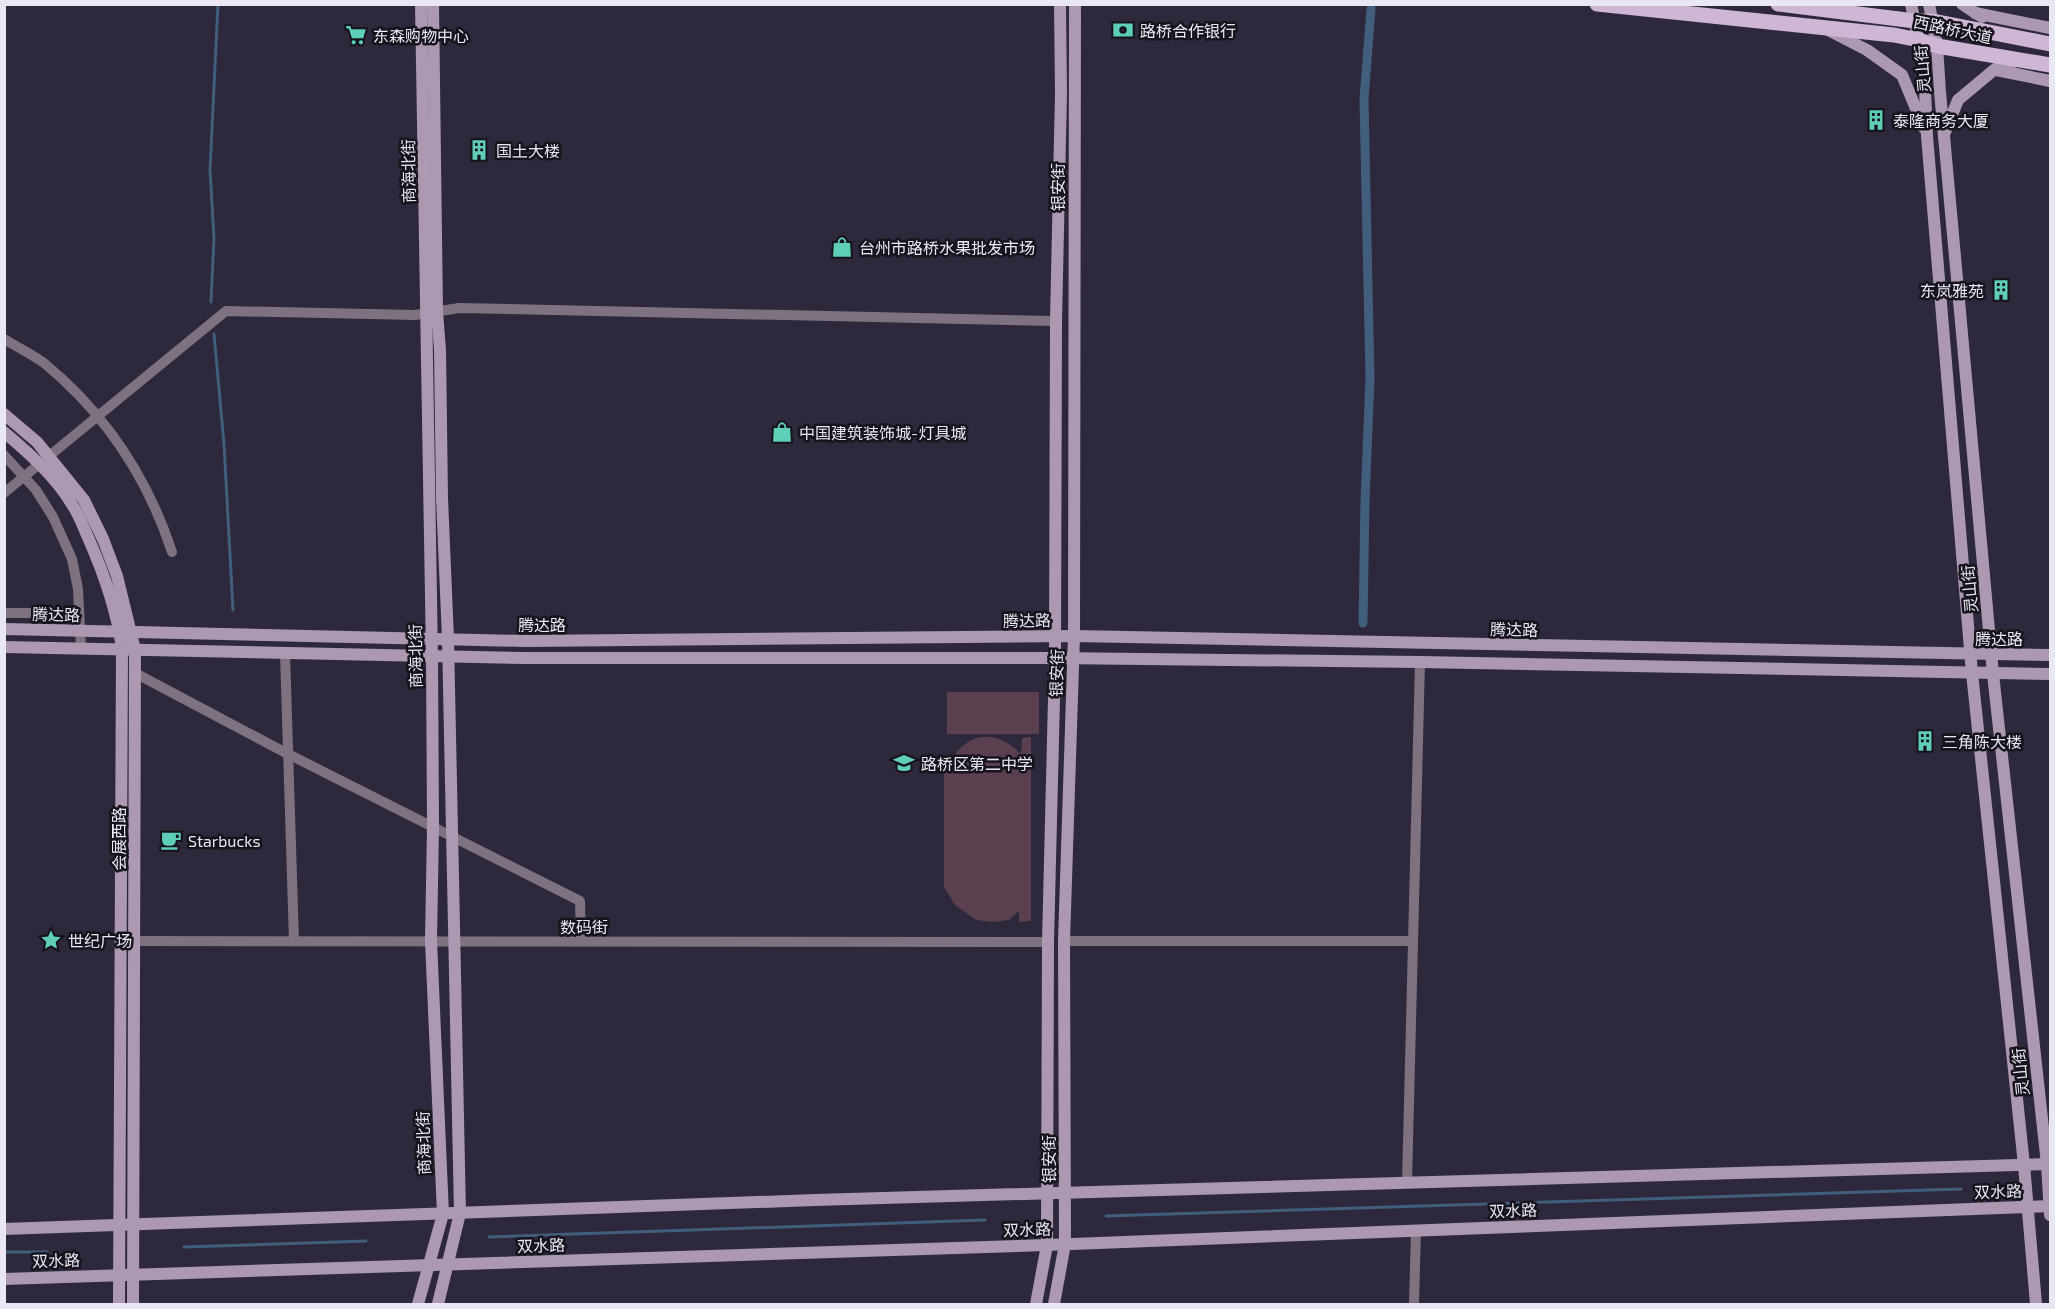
<svg xmlns="http://www.w3.org/2000/svg" width="2055" height="1309" viewBox="0 0 2055 1309" font-family="'Exo 2','Noto Sans SC',sans-serif">
  <style>
    .grass { fill: #5a404e }
    .lines { fill: none; stroke-linecap: round; stroke-linejoin: round }
    .stream { stroke: #415f7d; stroke-width: 3 }
    .canal { stroke: #415f7d; stroke-width: 9 }
    .street { stroke: #7e7180; stroke-width: 10 }
    .secondary { stroke: #ac98b0; stroke-width: 12 }
    .primary { stroke: #d0b6d5; stroke-width: 15 }
    .labels { text-anchor: middle; dominant-baseline: central; stroke-width: 5; stroke-linejoin: round; paint-order: stroke }
    .street-label { font-size: 16px; fill: #eae7f4; stroke: #15131c }
    .poi-label { font-size: 16px; fill: #eae7f4; stroke: #15131c; text-anchor: start }
  </style>
  <rect width="100%" height="100%" fill="#2e283c"/>
  <!-- grass -->
  <g class="grass">
    <rect x="947" y="692" width="92" height="42"/>
    <path d="M1031 737V921L1019 922V911L1009 920 994 922 976 920 955 905 944 887V774C959 736 990 723 1021 754L1022 738Z"/>
  </g>
  <g class="lines">
    <!-- stream -->
    <g class="stream">
      <polyline points="211,302 214,238 210,170 218,4"/>
      <polyline points="214,334 224,444 233,610"/>
      <polyline points="1106,1216 1961,1189"/>
      <polyline points="489,1237 985,1220"/>
      <polyline points="184,1247 366,1241"/>
      <polyline points="4,1252 47,1252"/>
    </g>
    <!-- canal -->
    <polyline class="canal" points="1363,623 1365,500 1370,379 1364,99 1371,9"/>
    <!-- street -->
    <g class="street">
      <path d="M4 339C17 347 32 354 44 363 106 414 147 476 172 552"/>
      <polyline points="4,455 36,490 53,517 72,559 78,589 81,648"/>
      <polyline points="4,493 226,311 415,315 459,308 1056,321"/>
      <polyline points="4,613 78,613"/>
      <polyline points="285,653 294,941"/>
      <polyline points="135,673 288,754 580,901 581,941"/>
      <polyline points="127,941 1048,942"/>
      <polyline points="1064,941 1413,941"/>
      <polyline points="1407,1183 1420,662"/>
      <polyline points="1414,1304 1416,1230"/>
    </g>
    <!-- secondary -->
    <g class="secondary">
      <polyline points="433,4 437,312 440,350 442,498 448,639 460,1213 438,1304"/>
      <polyline points="1911,4 1924,66 1927,136 1972,673 2024,1165 2036,1304"/>
      <polyline points="1929,4 1937,46 1940,92 1993,674 2047,1164 2050,1215"/>
      <polyline points="1962,4 1982,17"/>
      <polyline points="1975,13 2050,28"/>
      <polyline points="1828,30 1867,50 1902,75 1924,128"/>
      <polyline points="1996,70 2050,81"/>
      <polyline points="1945,132 1958,100 1995,69 2019,60"/>
      <polyline points="4,414 37,442 84,500 103,539 117,576 135,650 133,1304"/>
      <path d="M4 432C30 454 56 477 73 506 79 515 83 526 87 535 103 571 117 609 122 649L119 1304"/>
      <polyline points="4,629 525,641 1074,636 2050,655"/>
      <polyline points="4,647 525,658 1055,658 1420,662 2050,674"/>
      <polyline points="4,1229 815,1200 2050,1164"/>
      <polyline points="4,1279 1047,1245 2050,1206"/>
      <polyline points="418,1304 443,1214 431,941 433,827 432,656 421,4"/>
      <polyline points="1036,1304 1047,1245 1048,942 1055,658 1056,321 1061,93 1060,4"/>
      <polyline points="1054,1304 1065,1244 1064,941 1074,636 1075,4"/>
    </g>
    <!-- primary -->
    <g class="primary">
      <polyline points="1597,4 1894,35 1919,40 1937,46 2050,65"/>
      <polyline points="1778,4 1915,21 1933,21 2050,44"/>
    </g>
  </g>
  <!-- icons -->
  <defs>
    <g id="bank-bare" transform="scale(1.62)"><path d="M-6-4H6V4H-6ZM0-2.3a2.3 2.3 0 1 0 0 4.6a2.3 2.3 0 1 0 0-4.6Z" fill="#5eceb8" stroke="#15131c" stroke-width="2.5" paint-order="stroke"/></g>
    <g id="supermarket-bare" transform="scale(1.62)"><path d="M-6-5.5h2.5l.6 2H6L4.5 2H-2.5L-4.4-4H-6ZM-1.5 3.2a1.3 1.3 0 1 0 .1 0ZM3 3.2a1.3 1.3 0 1 0 .1 0Z" fill="#5eceb8" stroke="#15131c" stroke-width="2.5" paint-order="stroke"/></g>
    <g id="building-bare" transform="scale(1.62)"><path d="M-4-6H4V6H1V3H-1V6H-4ZM-2.5-4.3h1.7v1.8h-1.7ZM.8-4.3h1.7v1.8H.8ZM-2.5-1h1.7V.8h-1.7ZM.8-1h1.7V.8H.8Z" fill="#5eceb8" stroke="#15131c" stroke-width="2.5" paint-order="stroke"/></g>
    <g id="shop-bare" transform="scale(1.62)"><path d="M-5-2.5h2.3a2.7 3.5 0 0 1 5.4 0H5L5.5 6h-11ZM-1.5-2.5h3a1.5 2.3 0 0 0-3 0Z" fill="#5eceb8" stroke="#15131c" stroke-width="2.5" paint-order="stroke"/></g>
    <g id="school-bare" transform="scale(1.62)"><path d="M0-5L7-2L0 1L-7-2ZM-4 1L0 2.5L4 1V4Q0 6-4 4Z" fill="#5eceb8" stroke="#15131c" stroke-width="2.5" paint-order="stroke"/></g>
    <g id="cafe-bare" transform="scale(1.62)"><path d="M-5.5-4.5H6V0H3Q3 3.5 0 3.5H-2.5Q-5.5 3.5-5.5 0ZM3-3.2v2h1.7v-2ZM-6 4.5H4V6H-6Z" fill="#5eceb8" stroke="#15131c" stroke-width="2.5" paint-order="stroke"/></g>
    <g id="sight-bare" transform="scale(1.62)"><path d="M0-6L1.8-2.2L6-1.7L2.9 1.2L3.7 5.4L0 3.3L-3.7 5.4L-2.9 1.2L-6-1.7L-1.8-2.2Z" fill="#5eceb8" stroke="#15131c" stroke-width="2.5" paint-order="stroke"/></g>
  </defs>
  <g fill-rule="evenodd">
    <use href="#bank-bare" x="1123" y="30"/>
    <use href="#supermarket-bare" x="356" y="35"/>
    <use href="#building-bare" x="1876" y="120"/>
    <use href="#building-bare" x="479" y="150"/>
    <use href="#shop-bare" x="842" y="247"/>
    <use href="#building-bare" x="2001" y="290"/>
    <use href="#shop-bare" x="782" y="432"/>
    <use href="#building-bare" x="1925" y="741"/>
    <use href="#school-bare" x="904" y="763"/>
    <use href="#cafe-bare" x="171" y="840"/>
    <use href="#sight-bare" x="51" y="940"/>
  </g>
  <g class="labels">
    <!-- street labels -->
    <g class="street-label">
      <text transform="translate(1953 29) rotate(12)">西路桥大道</text>
      <text transform="translate(1922 69) rotate(-95)">灵山街</text>
      <text transform="translate(408 171) rotate(-91)">商海北街</text>
      <text transform="translate(1057 187) rotate(-90)">银安街</text>
      <text transform="translate(1969 589) rotate(-95)">灵山街</text>
      <text transform="translate(56 614) rotate(1)">腾达路</text>
      <text transform="translate(1027 620) rotate(-1)">腾达路</text>
      <text x="542" y="624">腾达路</text>
      <text transform="translate(1514 629) rotate(1)">腾达路</text>
      <text x="1999" y="638">腾达路</text>
      <text transform="translate(415 656) rotate(-91)">商海北街</text>
      <text transform="translate(1056 673) rotate(-88)">银安街</text>
      <text transform="translate(118 839) rotate(-90)">会展西路</text>
      <text x="584" y="926">数码街</text>
      <text transform="translate(2020 1072) rotate(-96)">灵山街</text>
      <text transform="translate(423 1143) rotate(-92)">商海北街</text>
      <text transform="translate(1048 1159) rotate(-90)">银安街</text>
      <text transform="translate(1998 1191) rotate(-2)">双水路</text>
      <text transform="translate(1513 1210) rotate(-2)">双水路</text>
      <text transform="translate(1027 1229) rotate(-2)">双水路</text>
      <text transform="translate(541 1245) rotate(-2)">双水路</text>
      <text transform="translate(56 1260) rotate(-2)">双水路</text>
    </g>
    <!-- poi labels -->
    <g class="poi-label">
      <text x="1140" y="30">路桥合作银行</text>
      <text x="373" y="35">东森购物中心</text>
      <text x="1893" y="120">泰隆商务大厦</text>
      <text x="496" y="150">国土大楼</text>
      <text x="859" y="247">台州市路桥水果批发市场</text>
      <text x="1984" y="290" text-anchor="end">东岚雅苑</text>
      <text x="799" y="432">中国建筑装饰城-灯具城</text>
      <text x="1942" y="741">三角陈大楼</text>
      <text x="921" y="763">路桥区第二中学</text>
      <text x="188" y="840">Starbucks</text>
      <text x="68" y="940">世纪广场</text>
    </g>
  </g>
  <!-- border -->
  <rect width="2055" height="1309" fill="none" stroke="#eae7f4" stroke-width="12"/>
</svg>
